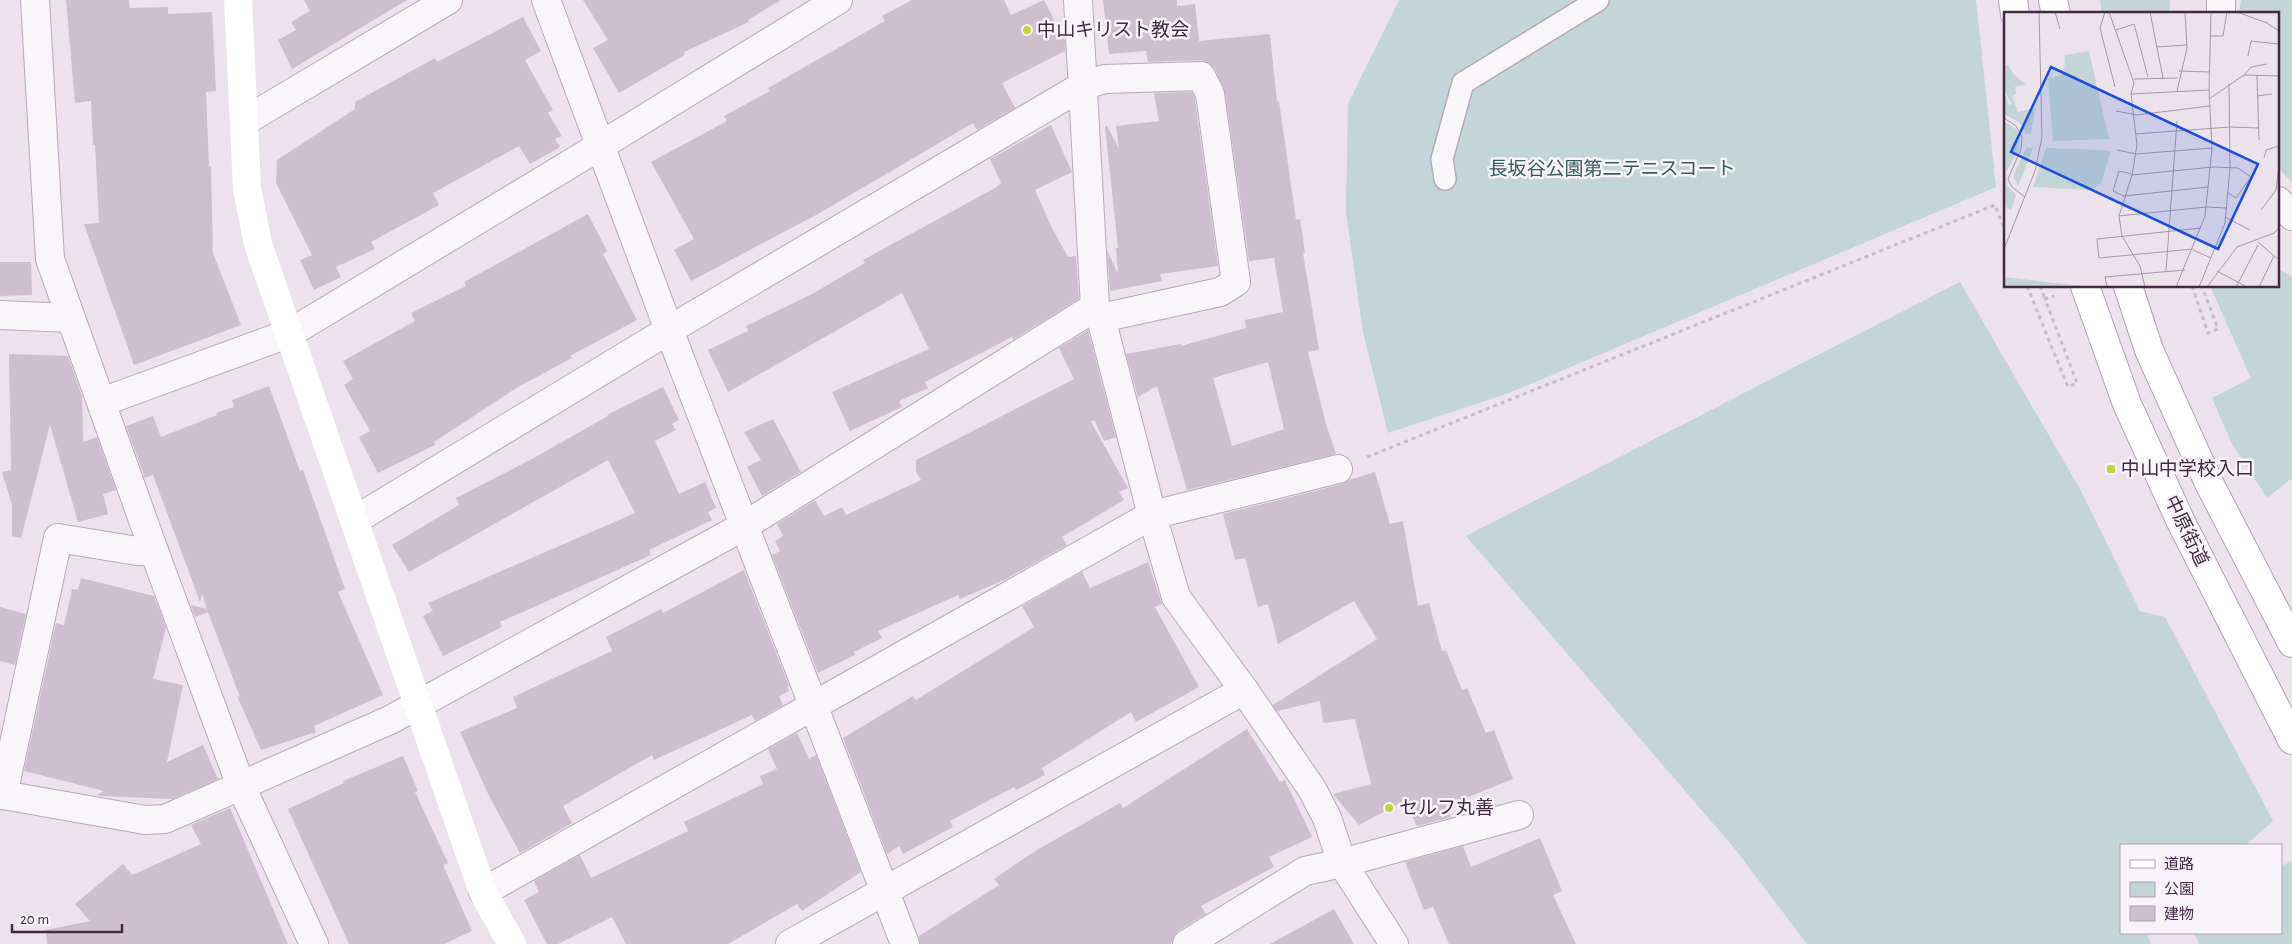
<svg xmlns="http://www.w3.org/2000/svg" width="2292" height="944" viewBox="0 0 2292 944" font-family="'Alegreya Sans','Noto Sans JP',sans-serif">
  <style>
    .green { fill: #c3d5d6 }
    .building { fill: #cebfcf; fill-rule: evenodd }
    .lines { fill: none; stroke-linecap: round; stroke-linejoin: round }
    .lane-casing { stroke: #b9aaba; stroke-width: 24 }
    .street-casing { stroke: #b9aaba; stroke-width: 30 }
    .primary-casing { stroke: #b6a1b8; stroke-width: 30 }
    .path { stroke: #c6bdc7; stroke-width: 3; stroke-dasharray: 4 4; stroke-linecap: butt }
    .lane { stroke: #f9f6f9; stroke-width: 21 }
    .street { stroke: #f9f6f9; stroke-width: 28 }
    .secondary { stroke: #fff; stroke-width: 28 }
    .primary { stroke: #fff; stroke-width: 28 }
    .poi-dot { fill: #bed741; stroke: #f8f2f9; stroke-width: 2 }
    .labels { text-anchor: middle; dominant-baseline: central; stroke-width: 5; stroke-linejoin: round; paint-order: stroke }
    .poi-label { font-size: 19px; fill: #442945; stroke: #f8f2f9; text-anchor: start }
    .park-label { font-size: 19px; fill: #355c61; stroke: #f8f2f9 }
    .street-label { font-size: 19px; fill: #442945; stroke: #f8f2f9 }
    .inset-road { fill: none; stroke: #a898a9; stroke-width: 1 }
    .view { fill: #1d4ed8; fill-opacity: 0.15; stroke: #1d4ed8; stroke-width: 2.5 }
    .inset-edge { fill: none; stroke: #442945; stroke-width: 2.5 }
  </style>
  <rect width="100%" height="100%" fill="#ebe2ec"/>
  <!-- green -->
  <g class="green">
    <polygon points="1399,0 1976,0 1996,187 1509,393 1388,433 1363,332 1346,212 1348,104"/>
    <polygon points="2100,0 2170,0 2169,14 2102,14"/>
    <polygon points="2241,0 2292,0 2292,182 2278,168 2278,14 2239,14"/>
    <polygon points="2278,269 2292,277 2292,478 2267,498 2231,442 2212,398 2251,378 2210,286 2278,286"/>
    <polygon points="1960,282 2081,491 2140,611 2165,617 2273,821 2246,845 2121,845 2121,933 2148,933 2147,934 2151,944 1807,944 1735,849 1466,536"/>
    <polygon points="2292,861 2292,944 2199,944 2194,933 2281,933 2281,866"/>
  </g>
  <!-- building -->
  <g class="building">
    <polygon points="66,0 129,0 130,8 168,7 168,14 212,12 216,91 206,92 209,166 211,166 213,253 241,325 134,365 84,224 99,223 95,145 93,145 91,101 75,103"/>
    <polygon points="304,0 407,0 292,69 278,40 296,30 291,22 310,11"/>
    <polygon points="583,0 781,0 748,20 749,22 684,52 685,55 619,93 593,48 608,40"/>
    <polygon points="912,0 1004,0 1011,15 1044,0 1065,41 1065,51 1002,83 1015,108 977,130 973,123 818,214 691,281 674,250 694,239 651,162 727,121 724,116 770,91 768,88 885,21 882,16"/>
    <path d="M1103 0H1177V6L1195 4 1199 41 1270 34 1277 102 1279 101 1296 220 1300 219 1305 253H1303L1319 350 1308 352 1326 424 1336 454 1187 490 1157 386 1138 397 1126 354 1181 344V346L1246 328 1245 320 1283 312 1274 258 1249 261 1225 92 1215 69 1209 63 1201 60 1148 62 1146 51 1109 54ZM1268 362 1284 429 1232 446 1213 378Z"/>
    <polygon points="523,17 541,51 525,60 553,110 548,113 562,136 555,139 560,147 530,164 519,146 433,193 439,205 371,242 375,249 336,267 341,277 314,290 300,260 312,255 276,183 277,160 355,109 355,102 435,58 437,62"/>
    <polygon points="1192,92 1195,99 1218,266 1160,274 1162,281 1110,291 1107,250 1118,274 1116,248 1118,248 1105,126 1107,126 1119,149 1116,126 1159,121 1154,93"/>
    <polygon points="1051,125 1072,172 1035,190 1052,228 1068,257 1076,256 1079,299 1014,339 1012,337 925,382 928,388 899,401 902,407 850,431 832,392 929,349 902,293 728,392 708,350 748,331 746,326 812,294 865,263 863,260 995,188 1001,183 990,159"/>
    <polygon points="588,214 607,251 603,254 637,320 570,356 572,358 518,387 434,442 435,445 378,473 359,437 370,431 344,385 353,379 343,361 415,321 411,313 466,286 464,282"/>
    <polygon points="0,262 31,262 32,295 0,296"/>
    <polygon points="1088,330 1116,437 1104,441 1094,420 1091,422 1128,488 1119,492 1124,500 1062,537 1067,545 1006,579 960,599 958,595 878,631 882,638 854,652 855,655 818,673 772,555 780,551 775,541 783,536 777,524 815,500 824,516 842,507 846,515 921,480 916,472 916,460 1074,379 1059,348"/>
    <polygon points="9,354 68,356 82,396 83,442 97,437 116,490 103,494 108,514 78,522 50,425 21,538 12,536 12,505 2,472 11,470"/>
    <polygon points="269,386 300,471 303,470 345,589 338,592 383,695 314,726 316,732 261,750 237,696 240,697 208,612 195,617 191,605 207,609 202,594 200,602 153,475 145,478 126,426 153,416 161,437 217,415 216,413 234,407 232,400"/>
    <polygon points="663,387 679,420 672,424 676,430 655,441 679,494 705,482 716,508 708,512 712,520 649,550 651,555 500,622 502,627 443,656 423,616 433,611 428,603 635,513 608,460 409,572 392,545 459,505 456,498 532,459 608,416 607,415"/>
    <polygon points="773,419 801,472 762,496 747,467 761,460 744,432"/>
    <polygon points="1375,472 1390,524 1403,521 1418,606 1429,603 1442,651 1446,650 1462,690 1467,688 1486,733 1494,730 1513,779 1446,806 1451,817 1417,826 1404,801 1359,825 1333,794 1371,784 1355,719 1323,723 1320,701 1277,711 1273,705 1377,639 1354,601 1278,644 1268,604 1258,607 1245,558 1235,560 1223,514 1342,484 1349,480"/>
    <polygon points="1148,562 1162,604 1155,607 1199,687 1136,722 1131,712 1042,768 1045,775 1016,790 1014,787 950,821 953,827 903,854 899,846 887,854 843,738 913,696 916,700 1034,627 1022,606 1082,572 1090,588"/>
    <polygon points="744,570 789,686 787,687 789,691 779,696 783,705 755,721 752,715 654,760 652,755 563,806 572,823 520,853 489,796 460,732 517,708 513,697 612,651 606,637 661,609 663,613"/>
    <polygon points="81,578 154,596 166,627 153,679 183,685 167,762 203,745 218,779 172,799 101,796 96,795 104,791 24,771 56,623 64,625 72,589 78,590"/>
    <polygon points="0,607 26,614 15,665 0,661"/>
    <polygon points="1247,729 1280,782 1285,780 1312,837 1269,857 1274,867 1201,906 1206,914 1178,931 1174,936 1171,944 920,944 919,936 999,885 994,879 1035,851 1120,803 1123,808"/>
    <polygon points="797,733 809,759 816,755 861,872 802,911 797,904 728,944 626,944 612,917 558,944 547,944 524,900 539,892 534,881 580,855 591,878 688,831 684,822 763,784 760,776 777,769 768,749"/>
    <polygon points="403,756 418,791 415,792 448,863 443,865 472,931 444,944 349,944 288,809 344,783 343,781"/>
    <polygon points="230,808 288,944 47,944 46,930 90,921 75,904 123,864 132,875 201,844 191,825"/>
    <polygon points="1540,838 1562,891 1553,895 1576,944 1449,944 1433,907 1424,910 1405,862 1463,846 1471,867"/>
    <polygon points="1334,909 1354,944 1270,944"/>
  </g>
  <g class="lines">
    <!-- lane casing -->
    <g class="lane-casing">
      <polyline id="lane" points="1445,179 1442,159 1463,83 1598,0"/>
    </g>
    <!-- street casing -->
    <g class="street-casing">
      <g id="street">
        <polyline points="35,0 50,259 154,551 241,786 314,944"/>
        <polyline points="546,0 669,330 905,944"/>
        <polyline points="1078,0 1095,307 1101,318 1152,515 1176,597 1244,690 1312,789 1327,818 1342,863 1394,944"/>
        <polyline points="2221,14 2221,0"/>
        <polyline points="245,121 448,0"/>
        <polyline points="2278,201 2292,216"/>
        <polyline points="0,315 70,318"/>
        <polyline points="102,402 290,333 600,146 838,0"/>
        <polyline points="355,520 669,330 1084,85 1105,79 1201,76 1210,94 1236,282 1220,292 1101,318"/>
        <polyline points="154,551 137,551 58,538 3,795 145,820 165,819 390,720 744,526 1095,307"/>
        <polyline points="483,892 1152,515 1338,469"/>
        <polyline points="790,944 1244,690"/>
        <polyline points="1187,944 1305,871 1342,863 1519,815"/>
      </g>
    </g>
    <!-- primary casing -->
    <g class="primary-casing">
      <g id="primary">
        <polyline points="2013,0 2015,14"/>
        <polyline points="2053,0 2056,14"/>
        <polyline points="2085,286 2127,404 2181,522 2292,740"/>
        <polyline points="2128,286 2149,350 2209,483 2292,643"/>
      </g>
    </g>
    <!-- path -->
    <g class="path">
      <polyline points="2027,286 2068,387 2077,383 2045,299 2054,296"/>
      <polyline points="2040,286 2045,299"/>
      <polyline points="2192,286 2208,333 2218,329 2202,286"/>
      <polyline points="1367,457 1995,205 2006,233"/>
    </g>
    <!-- lane -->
    <use href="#lane" class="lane"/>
    <!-- street -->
    <use href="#street" class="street"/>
    <!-- secondary -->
    <polyline class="secondary" points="238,0 247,188 258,244 483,892 512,944"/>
    <!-- primary -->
    <use href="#primary" class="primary"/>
  </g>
  <!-- markers -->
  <g class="poi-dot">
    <circle cx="1027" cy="30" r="5"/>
    <rect x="2106" y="464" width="10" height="10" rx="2.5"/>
    <circle cx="1389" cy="808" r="5"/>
  </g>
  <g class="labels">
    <!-- poi labels -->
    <g class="poi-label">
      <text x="1037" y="30">中山キリスト教会</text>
      <text x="2121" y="469">中山中学校入口</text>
      <text x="1399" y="808">セルフ丸善</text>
    </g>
    <!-- park labels -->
    <g class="park-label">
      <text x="1612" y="169">長坂谷公園第二テニスコート</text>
    </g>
    <!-- street labels -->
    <g class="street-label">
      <text transform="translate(2186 531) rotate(64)">中原街道</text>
    </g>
  </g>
  <!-- overview -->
  <g transform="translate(2004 12)">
    <rect width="275" height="275" fill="#ebe2ec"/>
    <path d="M85 39 105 127 49 129 44 67 60 62 61 43ZM4 53 10 63 22 72 11 75 12 82 8 84 14 100 31 96 27 122H22L15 110 0 102V80L5 93 8 92 0 77V54ZM0 109 13 118 16 126 15 138 2 160 3 173 12 183 7 198 0 194ZM23 135 29 136 14 174 9 164ZM42 136 95 138 107 139 97 171 88 178 29 175ZM0 265 26 268 85 275H0Z" fill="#c3d5d6"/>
    <path class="inset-road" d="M51 0 56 17M101 0 96 16 111 75M105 0 130 71 127 82 133 133 128 163 115 204 118 224 136 254 141 275M146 0 159 66M233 0 263 11 275 19M112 18 130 12 144 65M207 24H219L223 0M152 35 183 33M244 44 247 29 275 32M175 59 205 60M240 63 247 55 263 52M253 63 255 128M130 67 173 66M173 79 183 36 181 0M127 82 205 78M253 84 268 82M205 87 240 63 275 64M112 99 133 103 205 94M0 106 12 114 18 125 17 137 4 167 8 175 21 185M131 122 226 115 254 116M113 138 132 142 208 136M260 146 262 138 275 134M128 162 115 159 109 179 120 184 204 175M128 163 209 155 234 156 247 165 232 186 224 181M257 198 272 178 275 155M115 204 202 195 222 196M221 205 246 218M254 230 275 248M0 237 31 159 38 125 35 0M189 237 95 246 93 227 197 216M189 238 207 246M162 259 173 109M213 259 243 275M103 275 101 265 181 258M172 275 201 204 208 136 205 78 207 0M195 275 221 211 226 156 225 72M203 275 233 235 270 221 275 216M232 275 254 233M255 275 270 244"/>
    <path class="view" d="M47 55 254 152 214 237 7 140Z"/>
    <rect width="275" height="275" class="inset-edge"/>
  </g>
  <!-- legend -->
  <rect x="2120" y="844" width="162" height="90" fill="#f8f2f9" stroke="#b0a2b1"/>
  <rect x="2130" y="860" width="25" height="8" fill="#ffffff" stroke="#b0a2b1"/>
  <text x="2164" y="869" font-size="15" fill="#442945">道路</text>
  <rect x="2130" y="882" width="25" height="15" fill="#c3d5d6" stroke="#b0a2b1"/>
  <text x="2164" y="894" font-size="15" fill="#442945">公園</text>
  <rect x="2130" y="906" width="25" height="15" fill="#cebfcf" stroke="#b0a2b1"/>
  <text x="2164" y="919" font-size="15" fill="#442945">建物</text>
  <!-- scale -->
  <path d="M12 924v8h110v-8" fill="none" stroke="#442945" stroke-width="2.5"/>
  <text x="20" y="924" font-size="15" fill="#442945" stroke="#f8f2f9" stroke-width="4" paint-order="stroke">20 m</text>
</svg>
